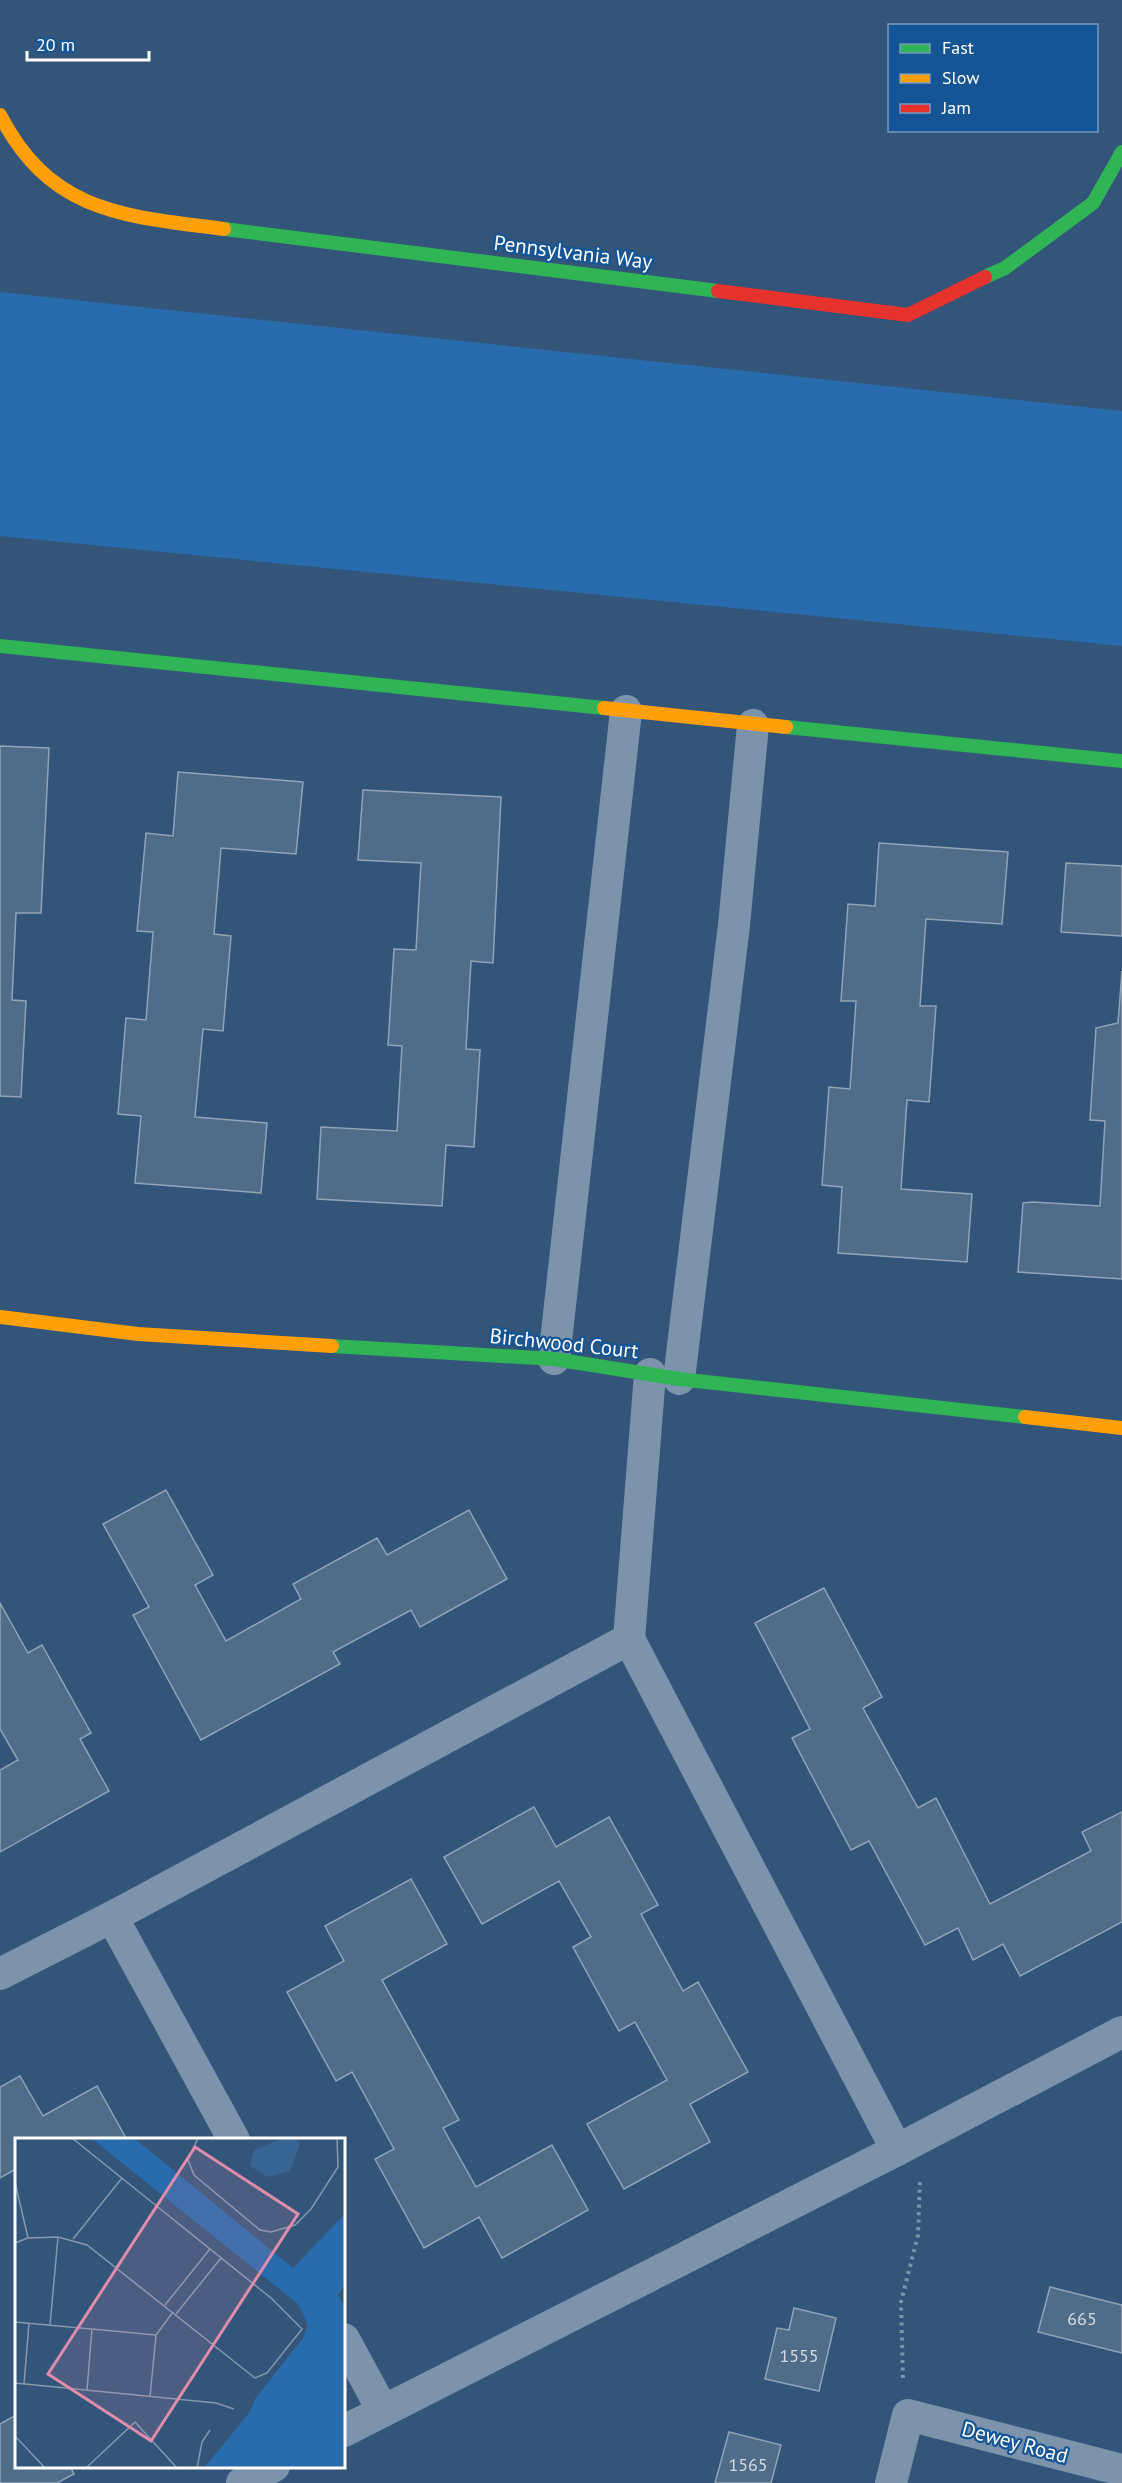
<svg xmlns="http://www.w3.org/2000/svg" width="1122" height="2483" viewBox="0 0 1122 2483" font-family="'PT Sans',sans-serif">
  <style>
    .green { fill: #296cad }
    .building { fill: #4f6c88; stroke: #90a4b9; stroke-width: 1.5 }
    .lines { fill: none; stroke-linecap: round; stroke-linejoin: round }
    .path { stroke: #7c94ab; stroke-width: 4; stroke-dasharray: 3 4.5; stroke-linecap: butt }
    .street { stroke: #7c94ab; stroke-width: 32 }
    .fast { stroke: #30b455; stroke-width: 14 }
    .slow { stroke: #ff9f0a; stroke-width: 14 }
    .jam { stroke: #e5322d; stroke-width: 14 }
    .labels { text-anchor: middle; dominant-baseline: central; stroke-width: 4.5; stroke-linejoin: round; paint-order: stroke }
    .number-label { font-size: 18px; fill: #d3dae1 }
    .street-label { font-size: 21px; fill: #fff; stroke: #155596 }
    .inset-road { fill: none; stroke: #8499af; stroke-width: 1.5 }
    .view { fill: #e08cad; fill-opacity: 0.15; stroke: #e08cad; stroke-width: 3 }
    .inset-edge { fill: none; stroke: #fff; stroke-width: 3 }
  </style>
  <rect width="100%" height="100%" fill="#325579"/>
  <!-- green -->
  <polygon class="green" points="0,292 1122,411 1122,646 0,536"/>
  <!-- building -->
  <g class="building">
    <polygon points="0,746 49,748 41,913 16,913 12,1000 26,1001 21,1097 0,1096"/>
    <polygon points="178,772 303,782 296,854 221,848 214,934 231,936 223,1031 203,1029 195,1117 267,1123 261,1193 135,1183 141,1116 118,1114 126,1018 146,1020 153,932 137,931 146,833 173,836"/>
    <polygon points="363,790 501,797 493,963 471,961 466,1049 480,1050 474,1147 446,1145 442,1206 317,1199 321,1127 397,1131 402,1046 388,1045 394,949 416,950 421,863 358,860"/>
    <polygon points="879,843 1008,852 1002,924 926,919 920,1006 936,1006 929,1102 907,1100 901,1189 972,1194 967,1262 838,1253 842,1187 822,1185 829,1087 850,1089 856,1001 841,1001 848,904 875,906"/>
    <polygon points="1066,863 1122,866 1122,936 1061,932"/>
    <polygon points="1122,971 1122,1279 1018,1272 1023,1203 1033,1202 1100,1206 1105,1121 1090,1120 1096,1028 1118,1023"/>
    <polygon points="166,1490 213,1575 195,1585 226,1641 301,1599 293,1584 377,1538 387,1555 469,1510 507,1579 420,1627 411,1610 333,1652 340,1664 201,1740 133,1615 149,1607 103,1524"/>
    <polygon points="824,1588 882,1697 863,1708 918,1808 936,1798 990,1904 1091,1851 1082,1832 1122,1812 1122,1922 1020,1976 1003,1944 973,1960 958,1928 925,1945 869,1841 851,1850 792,1738 810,1729 755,1623"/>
    <polygon points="0,1603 28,1653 42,1645 91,1733 80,1739 109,1791 0,1852 0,1770 18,1760 0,1729"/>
    <polygon points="534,1807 556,1847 609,1817 658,1905 641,1914 683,1991 698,1982 748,2072 690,2104 710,2142 624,2189 587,2124 667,2080 635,2022 619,2031 573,1947 591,1937 559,1881 482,1924 444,1857"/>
    <polygon points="411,1879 447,1944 382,1980 459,2120 443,2128 476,2187 552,2145 588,2210 502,2258 479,2217 424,2248 375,2159 394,2149 352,2072 336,2081 287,1992 344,1961 325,1926"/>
    <polygon points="20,2076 43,2116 97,2086 127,2140 16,2140 16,2169 0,2178 0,2087"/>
    <polygon points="1050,2287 1122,2305 1122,2353 1038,2332"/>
    <polygon points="794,2308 836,2318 819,2391 765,2379 777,2328 789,2330"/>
    <polygon points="16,2415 16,2466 70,2466 74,2474 57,2483 0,2483 0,2424"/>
    <polygon points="729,2432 781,2445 771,2483 715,2483"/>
  </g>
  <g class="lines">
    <!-- path -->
    <polyline class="path" points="903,2378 901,2302 918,2235 920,2178"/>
    <!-- street -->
    <g class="street">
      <polyline points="554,1359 626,711"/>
      <polyline points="679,1379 734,925 753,725"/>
      <polyline points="629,1639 897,2150"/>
      <polyline points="112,1917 234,2140"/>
      <polyline points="0,1974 112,1917 629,1639 650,1374"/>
      <polyline points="344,2339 383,2411"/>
      <polyline points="344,2431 897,2150 1122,2032"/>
      <polyline points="242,2483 274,2466"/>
      <polyline points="891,2483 908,2415 1122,2470"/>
    </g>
    <!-- fast -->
    <g class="fast">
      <polyline points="224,229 718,291"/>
      <polyline points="985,277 1005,268 1093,203 1122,152"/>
      <polyline points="0,646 604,708"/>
      <polyline points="786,727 1122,761"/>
      <polyline points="332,1346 554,1359 679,1379 1025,1417"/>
    </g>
    <!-- slow -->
    <g class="slow">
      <path d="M0 115C51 214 125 216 224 229"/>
      <polyline points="604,708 786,727"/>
      <polyline points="0,1317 138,1334 332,1346"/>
      <polyline points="1025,1417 1122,1428"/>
    </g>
    <!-- jam -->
    <polyline class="jam" points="718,291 908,315 985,277"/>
  </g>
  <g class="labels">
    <!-- number labels -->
    <g class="number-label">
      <text x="1082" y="2318">665</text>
      <text x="799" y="2355">1555</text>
      <text x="748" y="2464">1565</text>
    </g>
    <!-- street labels -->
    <g class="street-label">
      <text transform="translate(573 252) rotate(7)">Pennsylvania Way</text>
      <text transform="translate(564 1343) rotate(6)">Birchwood Court</text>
      <text transform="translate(1015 2442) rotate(15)">Dewey Road</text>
    </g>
  </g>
  <!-- overview -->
  <g transform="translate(15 2138)">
    <rect width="330" height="330" fill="#325579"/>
    <path d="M76 0H119L278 130 330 76V147L323 157 330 169V330H189L234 275 240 261 288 200 293 187 283 166Z" fill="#296cad"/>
    <path d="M268 0H282L285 6 275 33 253 39 235 28 239 12Z" fill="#376593"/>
    <path class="inset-road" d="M183 0 173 22 179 37 245 92 256 94 280 87 296 71 323 29 322 0M0 44 13 100M58 101 107 40M0 105 13 100 43 99 72 107 240 240 252 235 287 191 256 160 57 0M150 167 195 111M161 176 206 120M0 184 141 197 158 174M35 187 43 99M0 245 201 265 219 271M9 246 14 185M72 252 77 191M135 259 141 197M0 298 30 330M71 330 120 284 162 330M182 330 187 304 195 292"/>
    <path class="view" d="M180 9 283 76 136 303 33 236Z"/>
    <rect width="330" height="330" class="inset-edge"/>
  </g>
  <!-- legend -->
  <rect x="888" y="24" width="210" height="108" fill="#155596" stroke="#7399c0" stroke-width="1.5"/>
  <rect x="900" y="44" width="30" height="9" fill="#30b455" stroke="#7399c0" stroke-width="1.5"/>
  <text x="942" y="54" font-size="18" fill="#ffffff">Fast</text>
  <rect x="900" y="74" width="30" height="9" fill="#ff9f0a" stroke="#7399c0" stroke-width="1.5"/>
  <text x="942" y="84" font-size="18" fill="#ffffff">Slow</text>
  <rect x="900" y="104" width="30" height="9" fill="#e5322d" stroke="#7399c0" stroke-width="1.5"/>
  <text x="942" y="114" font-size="18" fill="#ffffff">Jam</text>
  <!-- scale -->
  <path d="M27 51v9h122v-9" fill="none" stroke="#ffffff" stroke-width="3"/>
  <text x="36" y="51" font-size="18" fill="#ffffff" stroke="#155596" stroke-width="4.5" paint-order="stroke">20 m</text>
</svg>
